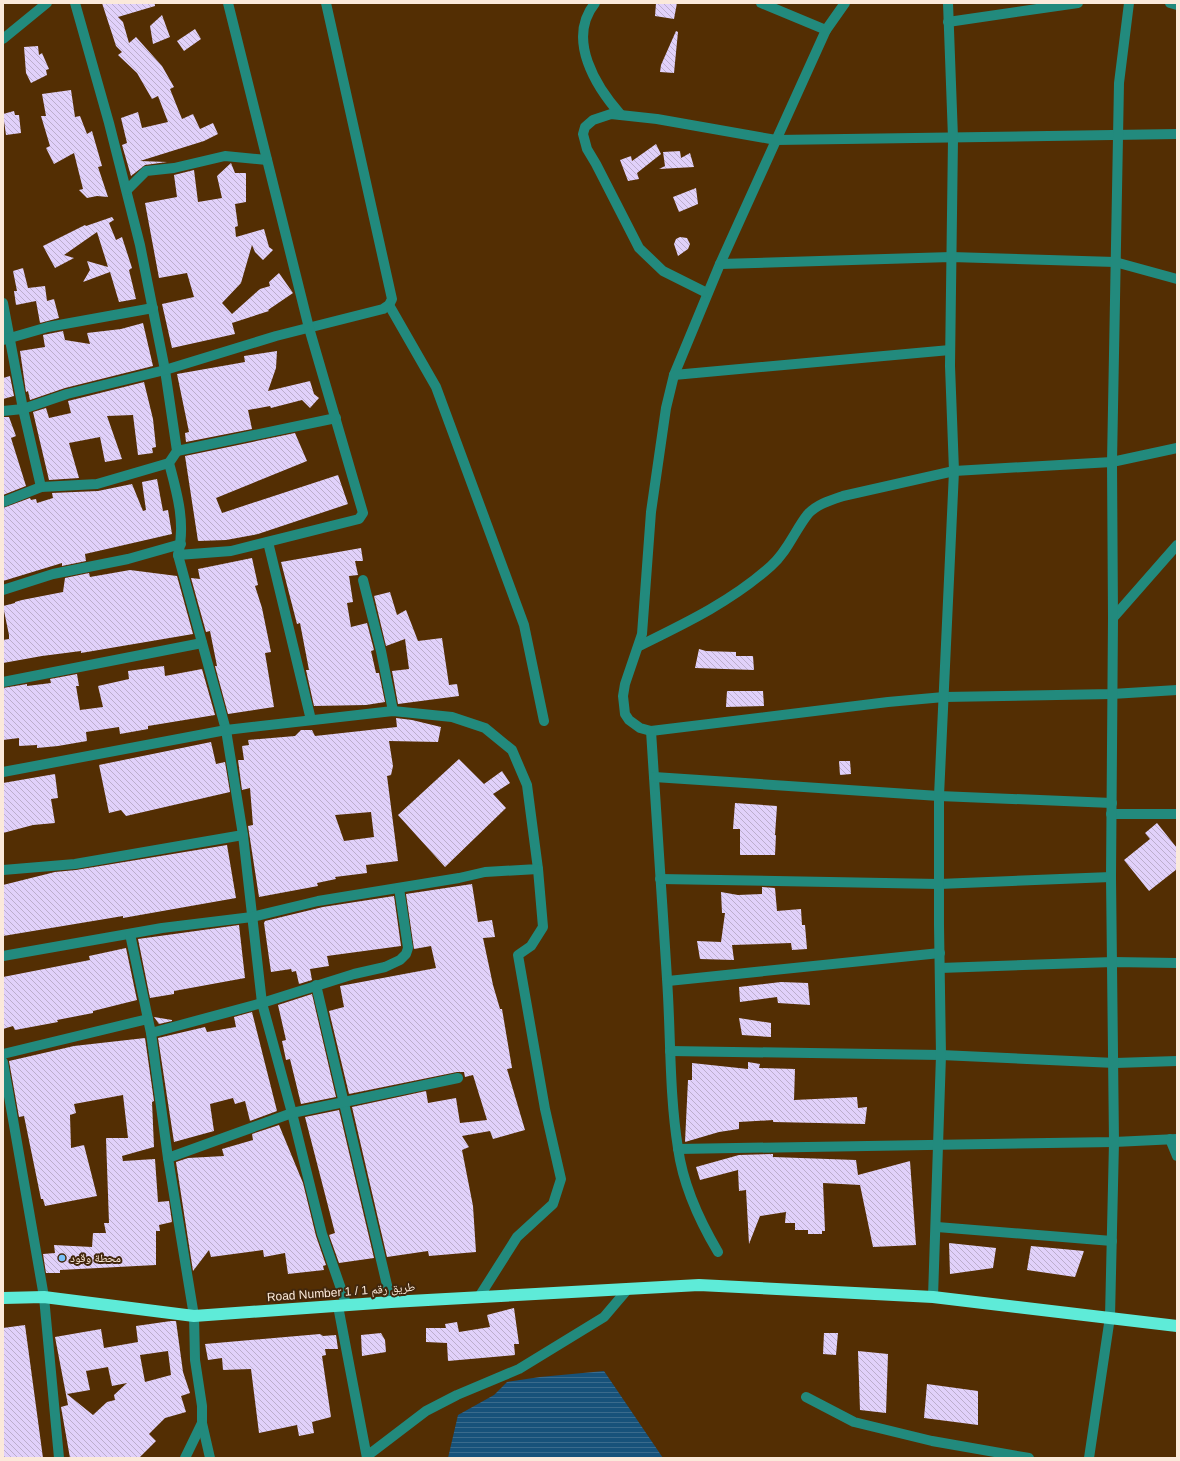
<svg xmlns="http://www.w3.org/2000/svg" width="1180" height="1461" viewBox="0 0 1180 1461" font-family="Helvetica,'Noto Naskh Arabic',sans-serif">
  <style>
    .water { fill: url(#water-rules) }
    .building { fill: url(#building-back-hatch); fill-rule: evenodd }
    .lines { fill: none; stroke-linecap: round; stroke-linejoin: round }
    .minor { stroke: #228a7d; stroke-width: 10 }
    .highway { stroke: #5eebd8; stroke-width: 12 }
    .poi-dot { fill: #77bff7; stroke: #42270c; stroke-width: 1.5 }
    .labels { text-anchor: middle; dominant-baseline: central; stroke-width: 4; stroke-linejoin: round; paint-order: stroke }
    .poi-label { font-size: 12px; fill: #fbe9da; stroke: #42270c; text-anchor: start }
    .street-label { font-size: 12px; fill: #fbe9da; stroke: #42270c }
  </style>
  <defs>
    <pattern id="water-rules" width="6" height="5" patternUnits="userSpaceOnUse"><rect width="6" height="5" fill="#17527a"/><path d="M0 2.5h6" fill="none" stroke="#3a6b8c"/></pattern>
    <pattern id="building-back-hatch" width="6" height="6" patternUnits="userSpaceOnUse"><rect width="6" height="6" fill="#e1d1fa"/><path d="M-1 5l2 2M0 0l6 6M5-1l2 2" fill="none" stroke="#bcaecc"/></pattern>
  </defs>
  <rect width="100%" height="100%" fill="#532e03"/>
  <!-- water -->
  <polygon class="water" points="604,1371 663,1458 448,1458 458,1415 494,1395 507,1382 540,1377"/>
  <!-- building -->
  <g class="building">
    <polygon points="102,3 155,3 155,6 118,17 123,22 129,43 136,37 162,66 174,87 170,89 182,119 193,114 200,129 213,123 218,134 204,141 140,161 167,162 145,165 131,176 122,145 127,143 121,118 138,112 142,128 168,122 158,96 152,99 137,73 118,55 122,52 116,46"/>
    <polygon points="656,3 677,3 674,19 655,16"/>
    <polygon points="162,15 170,37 153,44 150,26"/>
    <polygon points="195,29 201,39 184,51 177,41"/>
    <polygon points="676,31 678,32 674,73 660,72 661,65"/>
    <polygon points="38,46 39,55 42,53 49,69 46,70 47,75 31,83 26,73 24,47"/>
    <polygon points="71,90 75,117 80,116 87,134 92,131 102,166 98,167 108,197 97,196 87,198 79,190 83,189 74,153 54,164 46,148 50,146 41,116 46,116 42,94"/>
    <polygon points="14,111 15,115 19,115 21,133 6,135 3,114"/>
    <polygon points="656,144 661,154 637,173 639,179 628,181 620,160 631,156 632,161"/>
    <polygon points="680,151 681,158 690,153 694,167 659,169 665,166 663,152"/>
    <polygon points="231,163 235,173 246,173 246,202 235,204 238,226 235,227 236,237 264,229 269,247 273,250 263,260 255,252 252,245 241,283 222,303 232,314 260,289 270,286 269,282 279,273 293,293 268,310 269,311 232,323 235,334 172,348 162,304 194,297 187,273 159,278 145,203 177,197 174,175 194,170 198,202 222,198 217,176"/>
    <polygon points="696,188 698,204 679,212 673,197"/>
    <polygon points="112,217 114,220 109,223 116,240 122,237 132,268 129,270 136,299 119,302 110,272 83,282 90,270 87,261 108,267 97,232 64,255 74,258 55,268 43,246 85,225 86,226"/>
    <polygon points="680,237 687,238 690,244 688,249 678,256 674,244 676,239"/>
    <polygon points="23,268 28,288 45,286 47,301 54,299 59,318 40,323 36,301 16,305 14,291 17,291 13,271"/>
    <polygon points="143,323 153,366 65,388 30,400 28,391 26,392 20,351 45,347 43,335 63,331 65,340 90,344 87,333 121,329"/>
    <polygon points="277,351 276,368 268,391 310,381 314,394 319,398 310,408 302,400 271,408 270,406 248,410 252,429 186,442 185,433 189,432 177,374 245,362 244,356"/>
    <polygon points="10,376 14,396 3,399 3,378"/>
    <polygon points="144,382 153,419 156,447 152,448 153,453 138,455 133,415 107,416 122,459 105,462 100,437 69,443 79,478 49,480 33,412 46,408 49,418 71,413 68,401"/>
    <polygon points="3,417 9,417 16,436 11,438 26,486 3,495"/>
    <polygon points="295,433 307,461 216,498 222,513 338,475 348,504 258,534 226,540 198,541 185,456"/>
    <polygon points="157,479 163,511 168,510 172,534 85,554 86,561 62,566 62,563 3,581 3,508 30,498 31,500 36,499 37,503 53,498 52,493 98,491 132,484 143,511 146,510 142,482"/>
    <polygon points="361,548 363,561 355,561 358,575 349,576 353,602 347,603 351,627 367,623 374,650 371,651 376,673 379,673 385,702 366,705 314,706 306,670 309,670 300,623 297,624 281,562"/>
    <polygon points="252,558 258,585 255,586 262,608 271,652 265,653 274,707 228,714 215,666 217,666 210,631 206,632 191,578 200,579 198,569"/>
    <polygon points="130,570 177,576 193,634 81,653 81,651 42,656 3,663 3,640 9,639 9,635 3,606 15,603 15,602 22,600 63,592 65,578 89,573 90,577"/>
    <polygon points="390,592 397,615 406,610 418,641 442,638 449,685 457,684 459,696 398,704 392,671 409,669 405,639 386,646 374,596"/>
    <polygon points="699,649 706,651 736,652 736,656 753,656 754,670 695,668"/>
    <polygon points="164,666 165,676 202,669 215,715 148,726 148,729 120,734 119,727 86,732 87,741 58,746 37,748 37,745 19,746 19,738 3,740 3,688 27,684 27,686 51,683 50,679 77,674 79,686 76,686 80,710 103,707 98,686 129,679 128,671"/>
    <polygon points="727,691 763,691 764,706 726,707"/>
    <path d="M396 718 412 720 441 727 438 742 389 741 393 766 391 775 387 776 398 861 366 865 367 873 335 877 336 879 317 883 318 886 259 897 248 826 253 825 250 788 242 790 238 760H244L242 746 249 745 248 740 295 736 301 730H312L315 736 397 727ZM371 812 374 837 344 841 335 815Z"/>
    <polygon points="211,742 216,764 225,762 230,792 126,816 121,810 109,813 99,765"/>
    <polygon points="459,759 484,784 502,771 510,783 493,794 506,808 445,867 398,815"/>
    <polygon points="839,761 850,761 851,774 840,775"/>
    <polygon points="55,774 58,798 51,799 55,823 33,825 3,833 3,783"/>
    <polygon points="735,803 777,806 775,835 776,835 775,855 740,855 740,829 733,829"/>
    <polygon points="1157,823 1177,848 1177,869 1149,891 1124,860 1150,839 1145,833"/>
    <polygon points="227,845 236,898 123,918 123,916 3,936 3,885 55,872 76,870"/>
    <polygon points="472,884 478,922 492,920 495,937 483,938 493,985 500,1009 502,1009 512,1068 507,1069 525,1130 493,1139 490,1131 462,1136 469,1147 462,1150 473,1206 476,1252 429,1256 428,1251 387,1257 352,1107 426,1091 428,1103 456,1098 460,1123 487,1120 473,1075 465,1077 464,1072 457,1072 349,1094 329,1011 344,1007 340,986 436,968 431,946 414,949 406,894"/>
    <polygon points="762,887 775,888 777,911 801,909 802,925 805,925 807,949 792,950 791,943 732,945 734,960 700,959 697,941 721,942 725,913 722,913 721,892 738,895 762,894"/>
    <polygon points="394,896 401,946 327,956 329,966 310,969 312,980 299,984 296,971 292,972 291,969 271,972 264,923 265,921 323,907"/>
    <polygon points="239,925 245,978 174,991 174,994 150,998 138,939"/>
    <polygon points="126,948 137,1000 93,1011 93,1013 57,1020 58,1022 15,1030 13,1026 3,1029 3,977 90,960 89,956"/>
    <polygon points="781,982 808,983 810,1005 778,1003 777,997 740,1002 739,987"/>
    <polygon points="312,994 336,1097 301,1104 290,1059 286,1060 282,1041 286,1040 278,1005"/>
    <polygon points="252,1012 277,1111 250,1121 245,1101 235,1104 233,1098 210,1104 214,1131 174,1142 158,1038 205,1027 207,1032 236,1027 234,1017"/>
    <polygon points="154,1017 172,1020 172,1021 159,1024"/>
    <polygon points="739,1018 771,1023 771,1037 742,1035"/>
    <polygon points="145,1038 154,1101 152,1102 154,1147 122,1156 123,1161 155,1159 158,1202 169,1201 172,1222 159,1225 160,1231 156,1231 156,1265 60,1270 60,1273 46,1273 43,1254 55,1253 54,1245 92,1247 93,1233 106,1233 104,1223 109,1223 106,1138 128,1138 123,1095 74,1104 76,1113 70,1115 71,1148 84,1145 97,1196 45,1206 43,1199 41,1199 24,1116 19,1117 9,1061 74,1046"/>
    <polygon points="748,1062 760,1064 759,1068 795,1069 794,1100 857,1097 858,1108 867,1107 865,1124 773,1122 773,1120 739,1122 739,1129 719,1132 685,1142 688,1080 692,1080 692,1063 748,1069"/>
    <polygon points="339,1110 374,1258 339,1263 329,1235 335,1233 305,1117"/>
    <polygon points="279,1125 303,1183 316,1236 326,1265 323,1266 324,1270 288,1274 285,1253 264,1257 263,1250 211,1257 209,1250 193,1271 176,1162 188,1158 224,1156 222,1149 253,1140 252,1134"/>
    <polygon points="773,1154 773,1157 856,1160 858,1175 910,1161 916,1245 873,1247 860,1185 823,1183 825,1231 822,1231 822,1234 808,1234 808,1230 795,1230 795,1223 785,1223 786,1212 760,1216 749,1244 746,1190 739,1191 738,1170 700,1180 696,1167 739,1155"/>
    <polygon points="949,1243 996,1248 993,1268 950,1274"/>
    <polygon points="1031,1246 1084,1251 1075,1277 1027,1270"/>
    <polygon points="514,1308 519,1344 514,1344 515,1355 448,1361 447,1343 426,1342 426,1328 446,1328 445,1324 457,1322 459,1332 490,1327 487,1315"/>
    <path d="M171 1321H176L183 1372 190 1393 181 1396 186 1412 165 1418 149 1434 156 1441 139 1458H70L61 1407 68 1405 55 1337 101 1329 104 1348 138 1342 136 1326ZM168 1351 171 1375 145 1382 140 1355ZM108 1367 112 1386 127 1383 114 1395 115 1400 107 1402 93 1415 67 1394 90 1390 86 1371Z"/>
    <polygon points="25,1325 43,1458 3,1458 3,1328"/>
    <polygon points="381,1333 385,1340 386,1352 362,1356 361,1335"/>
    <polygon points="824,1333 838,1333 836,1355 823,1354"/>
    <polygon points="320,1334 323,1336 336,1335 338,1349 325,1349 326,1355 322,1356 331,1417 312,1422 314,1433 299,1436 297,1425 259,1433 251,1369 223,1370 222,1358 208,1360 205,1344"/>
    <polygon points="858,1351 888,1354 886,1413 860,1410"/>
    <polygon points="927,1384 978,1391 978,1425 924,1418"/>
  </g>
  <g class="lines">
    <!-- minor -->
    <g class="minor">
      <path d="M75 3 109 123 140 245 165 370 177 451 169 463C177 493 186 523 178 555L226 730 243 835 262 1003 292 1113 322 1234 347 1306"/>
      <path d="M595 3C566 39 596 87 621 115"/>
      <polyline points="761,3 826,30"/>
      <polyline points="845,3 826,30 720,264 674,375 666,408 651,512 642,634 625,684 623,696 625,714 629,720 640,728 651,731 888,702 944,697 1112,694 1177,690"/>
      <polyline points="1170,3 1177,5"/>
      <polyline points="948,22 1078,3"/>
      <polyline points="3,39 47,3"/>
      <polyline points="127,190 146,171 174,168 225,156 267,160"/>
      <polyline points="720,264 951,257 1115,262 1177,279"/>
      <polyline points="707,293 663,271 639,248 596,164 587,149 583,134 585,127 593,120 611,114 657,119 776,140 1177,134"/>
      <polyline points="3,303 23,409 41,487"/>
      <polyline points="389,305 436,387 524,625 544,721"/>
      <polyline points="3,340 48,327 153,308"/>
      <polyline points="674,375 950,350"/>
      <polyline points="3,411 23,409 67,394 165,370 276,336 383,309 389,305 392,299 326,3"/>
      <polyline points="177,451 336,418"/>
      <polyline points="3,502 41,487 97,484 169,463"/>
      <polyline points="268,542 311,720"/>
      <polyline points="178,555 231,551 359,519 363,513 309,328 228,3"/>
      <polyline points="363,580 381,651 393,711"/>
      <polyline points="3,590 53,574 128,559 181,544"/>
      <polyline points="1113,618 1177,545"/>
      <path d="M639 646C686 623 732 601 771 566 788 551 795 530 808 514 817 504 831 500 843 496L954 471 1112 462 1177 448"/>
      <polyline points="3,682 202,643"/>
      <path d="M651 731C656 813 662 896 667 979 671 1035 669 1092 678 1148 683 1185 699 1220 718 1252"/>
      <polyline points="3,772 226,730 393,711 452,717 485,728 512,750 527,785 538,869 485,872 459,878 318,901 252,917 162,928 3,956"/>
      <polyline points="654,777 939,796 1112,803"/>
      <polyline points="1111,814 1177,814"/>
      <polyline points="3,870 75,864 243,835"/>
      <polyline points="660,879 939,884 1111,877"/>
      <polyline points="130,934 148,1019"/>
      <polyline points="940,968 1113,962 1177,963"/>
      <polyline points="668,981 940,953"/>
      <polyline points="316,985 391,1302"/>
      <polyline points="151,1033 168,1158 194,1316 195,1360 202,1406 202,1423 185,1458"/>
      <polyline points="670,1051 941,1055 1115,1063 1177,1061"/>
      <polyline points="3,1054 148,1019 151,1033 262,1003 354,974 385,967 400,960 406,954 408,948 399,888"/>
      <polyline points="3,1062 44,1297 59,1458"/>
      <polyline points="1170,1139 1177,1156"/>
      <polyline points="678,1149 1114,1142 1177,1139"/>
      <polyline points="168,1158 292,1113 458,1078"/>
      <polyline points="937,1227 1112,1241"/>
      <polyline points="479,1297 517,1237 553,1204 561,1179 545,1109 518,955 531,946 543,927 538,869"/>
      <polyline points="933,1297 941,1055 939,925 939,796 954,471 950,366 953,138 948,3"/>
      <polyline points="338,1306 367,1458"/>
      <polyline points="806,1397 854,1422 932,1441 1029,1458"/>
      <polyline points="202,1423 210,1458"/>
      <polyline points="367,1456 426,1411 457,1395 519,1369 604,1317 627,1290"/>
      <polyline points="1089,1458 1110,1317 1114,1142 1111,877 1113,618 1112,462 1119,83 1129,3"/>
    </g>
    <!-- highway -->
    <polyline class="highway" points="3,1298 44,1297 194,1316 391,1302 699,1285 933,1297 1177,1326"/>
  </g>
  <!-- markers -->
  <circle class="poi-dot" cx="62" cy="1258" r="4"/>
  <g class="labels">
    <!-- poi labels -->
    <g class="poi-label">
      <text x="70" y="1258">محطة وقود</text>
    </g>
    <!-- street labels -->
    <g class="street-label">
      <text transform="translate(341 1292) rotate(-4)">Road Number 1 / طريق رقم 1</text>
    </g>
  </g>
  <!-- border -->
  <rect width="1180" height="1461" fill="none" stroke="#fbe9da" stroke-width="8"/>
</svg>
